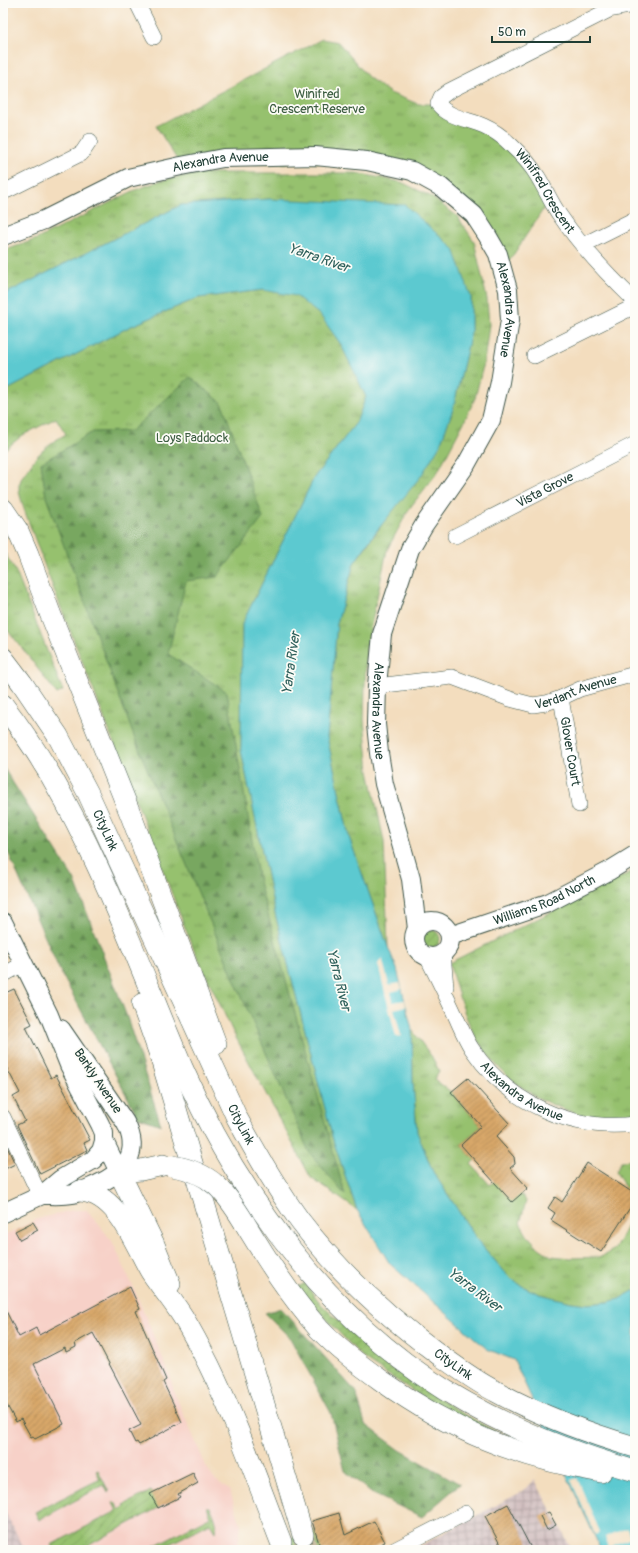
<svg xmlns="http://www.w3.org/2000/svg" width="638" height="1553" viewBox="0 0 638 1553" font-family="Pangolin,sans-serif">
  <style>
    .built { fill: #f7d1c8 }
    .industrial { fill: url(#industrial-grid) }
    .grass { fill: url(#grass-tufts); stroke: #5a7f51 }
    .forest { fill: url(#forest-firs); stroke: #4c724a }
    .garden { fill: url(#garden-furrows); stroke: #5a7f51 }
    .water { fill: #5cc9d0; stroke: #3e8382 }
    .pier { fill: #f3ddbe }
    .building { fill: url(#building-hatch) }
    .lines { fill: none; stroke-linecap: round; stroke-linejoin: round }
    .highway-tunnel { stroke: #c9bda2; stroke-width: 21; stroke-dasharray: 21 10; stroke-linecap: butt }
    .minor-casing { stroke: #3f5549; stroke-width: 16 }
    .major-casing { stroke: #3f5549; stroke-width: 20 }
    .highway-casing { stroke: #3f5549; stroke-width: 22 }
    .minor { stroke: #fff; stroke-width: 15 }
    .major { stroke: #fff; stroke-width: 18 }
    .highway { stroke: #fff; stroke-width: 21 }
    .highway-bridge-casing { stroke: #3f5549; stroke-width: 22; stroke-linecap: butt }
    .highway-bridge { stroke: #fff; stroke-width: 21 }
    .labels { text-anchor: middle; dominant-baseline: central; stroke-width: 3.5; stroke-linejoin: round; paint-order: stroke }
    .park-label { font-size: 13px; fill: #3d5e42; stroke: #fdfcf7 }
    .street-label { font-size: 13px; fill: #1f3d34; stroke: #fdfcf7 }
    .water-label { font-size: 14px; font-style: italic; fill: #2e605b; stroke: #fdfcf7 }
  </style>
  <defs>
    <pattern id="industrial-grid" width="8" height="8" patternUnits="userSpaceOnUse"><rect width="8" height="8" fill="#d2bfc0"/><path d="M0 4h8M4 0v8" fill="none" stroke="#aa9c9d"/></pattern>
    <pattern id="grass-tufts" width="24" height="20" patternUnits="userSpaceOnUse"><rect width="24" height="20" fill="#96c16e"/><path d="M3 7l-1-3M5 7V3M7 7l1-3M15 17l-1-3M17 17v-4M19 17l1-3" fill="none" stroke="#7a9e5b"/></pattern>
    <pattern id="forest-firs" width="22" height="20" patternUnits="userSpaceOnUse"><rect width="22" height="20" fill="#78a761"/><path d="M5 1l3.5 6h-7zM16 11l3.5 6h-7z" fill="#628951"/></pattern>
    <pattern id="garden-furrows" width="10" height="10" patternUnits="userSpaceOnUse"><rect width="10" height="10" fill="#96c16e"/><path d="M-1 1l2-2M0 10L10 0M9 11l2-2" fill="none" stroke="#7a9e5b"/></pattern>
    <pattern id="building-hatch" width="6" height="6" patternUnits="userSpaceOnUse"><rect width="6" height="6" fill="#d8a769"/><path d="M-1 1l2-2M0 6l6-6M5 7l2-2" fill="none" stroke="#af8957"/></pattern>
  </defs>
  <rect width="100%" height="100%" fill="#fdfcf7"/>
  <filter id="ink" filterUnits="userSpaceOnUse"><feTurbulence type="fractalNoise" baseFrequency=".025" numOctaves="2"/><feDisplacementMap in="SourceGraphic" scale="8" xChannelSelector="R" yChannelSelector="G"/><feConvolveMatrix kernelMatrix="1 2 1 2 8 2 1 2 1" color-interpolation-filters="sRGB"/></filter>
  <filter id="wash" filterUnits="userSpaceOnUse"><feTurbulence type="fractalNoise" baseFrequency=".012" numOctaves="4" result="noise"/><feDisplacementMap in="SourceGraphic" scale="16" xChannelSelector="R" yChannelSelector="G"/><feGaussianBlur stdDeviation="0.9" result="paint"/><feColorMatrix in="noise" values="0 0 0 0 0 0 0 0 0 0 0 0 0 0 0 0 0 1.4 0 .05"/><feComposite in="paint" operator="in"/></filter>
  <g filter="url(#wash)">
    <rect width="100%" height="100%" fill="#f3ddbe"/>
    <!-- built -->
    <polygon class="built" points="73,1210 87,1210 112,1241 132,1284 170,1376 174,1392 206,1466 213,1478 230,1491 241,1525 237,1550 25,1550 3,1508 3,1236 37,1219"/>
    <!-- industrial -->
    <g class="industrial">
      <polygon points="535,1480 572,1550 412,1550 523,1491"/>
      <polygon points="3,1508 25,1550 3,1550"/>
    </g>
    <!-- grass -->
    <g class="grass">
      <polygon points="322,39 338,42 368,77 390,93 418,104 438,104 525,159 550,199 502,272 498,254 441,187 367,161 181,166 156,126"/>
      <polygon points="200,173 356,173 401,182 430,196 457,216 474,241 487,299 489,325 484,362 475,398 464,422 437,473 409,509 387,550 366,650 364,720 369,771 384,841 388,947 349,837 327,737 337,623 354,563 440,445 453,409 471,332 471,297 270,199 181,205 3,295 3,251 37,239 133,191 159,181"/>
      <path d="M263 290C272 291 289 292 297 296 330 315 352 363 366 397L356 423 315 476 242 624 241 750 275 913 333 1140 357 1210 311 1178 233 1032 191 943 95 694 47 572 24 509 19 492V485L22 477 36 457 51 443 66 434 56 418 23 435 3 451V392L129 327 198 298Z"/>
      <polygon points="3,550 16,572 63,691 57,694 19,644 3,625"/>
      <path d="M635 870V1118C625 1118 615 1119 605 1118 551 1114 498 1080 473 1032 462 1010 456 986 449 963Z"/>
      <polygon points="412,1030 432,1057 439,1071 434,1079 451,1092 481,1126 461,1145 475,1160 471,1164 490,1185 494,1182 521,1194 526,1201 520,1223 527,1235 539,1248 551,1256 571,1258 601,1257 615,1249 627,1226 635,1231 635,1290 619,1299 608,1302 588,1304 571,1302 539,1294 522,1286 509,1277 478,1241 433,1172 417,1132 413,1083"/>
      <polygon points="635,1160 635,1194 626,1189 616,1172 621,1161"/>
      <polygon points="317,1530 323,1550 269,1550 268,1546"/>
    </g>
    <!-- forest -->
    <g class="forest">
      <polygon points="190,377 222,403 263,518 217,577 186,581 168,654 227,692 259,882 345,1195 309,1152 231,972 136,742 46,497 41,463 93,432 131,431"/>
      <polygon points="3,767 74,879 127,1017 161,1125 138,1117 59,969 3,841"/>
      <polygon points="281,1308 356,1392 365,1424 400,1450 460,1484 422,1517 371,1493 345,1471 331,1413 290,1338 265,1313"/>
    </g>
    <!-- garden -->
    <g class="garden">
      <circle cx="431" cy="939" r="9"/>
      <polygon points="305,1283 321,1304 385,1364 462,1413 500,1434 459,1421 364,1359 313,1305 298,1287"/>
      <polygon points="98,1470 109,1492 108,1493 104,1485 39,1520 35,1512 100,1479 96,1471"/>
      <polygon points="151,1491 160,1507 80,1550 54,1550 51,1545 117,1511 113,1503 115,1502 119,1510 125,1507 124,1505"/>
      <path d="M207 1507H210C214 1515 218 1523 216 1532L210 1523 158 1550H146L211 1516Z"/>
    </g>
    <!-- water -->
    <polygon class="water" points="270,199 405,205 454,249 471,297 471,332 453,409 440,445 421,476 375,533 354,563 337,623 327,737 349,837 388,947 397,969 412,1030 413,1083 417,1132 433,1172 478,1241 509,1277 522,1286 539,1294 571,1302 588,1304 608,1302 619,1299 635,1290 635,1550 601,1550 514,1360 487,1349 390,1264 357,1210 333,1140 275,913 241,750 242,624 315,476 356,423 366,397 356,375 340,343 320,315 296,296 263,290 198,298 129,327 3,392 3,295 181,205"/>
    <!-- pier -->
    <g class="pier">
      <polygon points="382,958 389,985 400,983 402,989 391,992 393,1002 405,1000 406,1006 394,1009 401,1036 396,1037 378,964"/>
      <polygon points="577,1478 600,1532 595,1535 571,1480"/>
      <polygon points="627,1528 631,1538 609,1547 605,1537"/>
    </g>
    <g id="blocks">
      <!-- building -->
      <g class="building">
        <polygon points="14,989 32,1024 26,1027 51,1078 56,1075 90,1140 84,1143 87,1150 40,1174 17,1125 25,1121 13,1097 20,1093 3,1061 3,994"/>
        <polygon points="468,1078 509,1123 496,1137 514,1157 515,1164 510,1168 528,1188 512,1202 461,1145 481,1126 451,1092"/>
        <polygon points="3,1138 15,1164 3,1170"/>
        <polygon points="587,1163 635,1194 635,1200 601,1252 551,1220 555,1213 548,1208 555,1197 562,1202"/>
        <polygon points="33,1222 38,1230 20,1240 15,1231"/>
        <polygon points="130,1287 140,1309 136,1311 166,1380 163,1382 182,1422 139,1445 137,1442 135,1443 129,1431 141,1425 93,1333 75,1343 76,1347 66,1352 65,1348 34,1364 64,1424 35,1439 33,1436 31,1437 21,1419 16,1422 3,1398 3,1305 19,1337 36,1328 39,1335"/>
        <polygon points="193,1473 198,1483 178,1494 180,1497 158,1508 150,1494"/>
        <polygon points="508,1504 532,1550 503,1550 485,1516"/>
        <polygon points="549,1512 556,1525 547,1530 540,1516"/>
        <polygon points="339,1513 345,1535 374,1521 385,1542 368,1550 321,1550 312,1521"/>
      </g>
    </g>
  </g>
  <g filter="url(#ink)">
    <use href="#blocks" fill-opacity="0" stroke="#3f5549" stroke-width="1"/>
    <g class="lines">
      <!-- highway-tunnel -->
      <polyline class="highway-tunnel" points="303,1535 307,1550"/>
      <!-- minor casing -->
      <g class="minor-casing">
        <g id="minor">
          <polyline points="137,3 154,37"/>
          <path id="s1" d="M635 5 609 10 449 91 441 97 438 104C449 118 468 119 484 126 493 130 504 138 511 145 522 155 531 165 538 177 546 190 552 205 561 217 582 248 608 275 635 301"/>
          <polyline points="3,192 8,190 82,153 90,141"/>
          <polyline points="583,245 635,219"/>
          <polyline points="534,356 635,306"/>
          <path id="s2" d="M455 536 635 444"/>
          <path id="s3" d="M377 686 452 677 510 699 533 705 546 703 561 698 580 689 635 674"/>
          <path id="s4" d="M561 698 579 805"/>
          <polyline points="443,954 446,987"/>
          <path id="s5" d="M427 957C437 977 447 997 456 1017 461 1028 466 1040 472 1049 508 1103 571 1132 635 1124"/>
          <polyline points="3,975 23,964"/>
          <polyline points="3,1117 40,1196"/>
          <polyline points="394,1550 466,1513"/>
        </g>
      </g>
      <!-- major casing -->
      <g class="major-casing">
        <g id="major">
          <path id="s6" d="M3 236 44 220 128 178 181 166 223 158 315 156 367 161 412 171 441 187 474 215 487 235 498 254 508 290 510 320 500 382 491 420 466 465 424 525 410 549 382 634 377 686 376 724 379 753 384 784 411 879 417 929"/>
          <circle cx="432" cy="939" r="18"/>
          <polyline points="3,922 49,1015 69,1065 100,1124 104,1133 104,1141 119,1172"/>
          <path id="s7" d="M450 936 548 903 609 871 635 855"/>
          <path d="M42 1195C52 1195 63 1196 73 1194 81 1192 89 1188 96 1185 125 1172 142 1153 125 1122L61 1029"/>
          <polyline points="3,1213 42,1195 61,1179 93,1160 101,1151 104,1141"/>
        </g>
      </g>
      <!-- highway casing -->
      <g class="highway-casing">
        <g id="highway">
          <polyline points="3,509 18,531 28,554 50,613 132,818 216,1044"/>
          <path id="s8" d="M3 658 22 683 58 736 88 793 237 1118C256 1153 276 1188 300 1221 339 1272 385 1315 437 1353 455 1366 475 1381 495 1391 539 1415 587 1433 635 1447"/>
          <path d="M3 705C26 735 47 767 65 801 111 886 144 978 182 1067 240 1200 338 1332 467 1403 520 1433 576 1454 635 1471"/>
          <polyline points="142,1004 159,1052 303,1535"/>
          <polyline points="163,1165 141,1170 119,1172 153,1242 170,1284"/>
          <path d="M80 1191C118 1193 135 1245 151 1272 161 1287 173 1301 183 1317 192 1332 201 1349 209 1365 237 1422 258 1483 281 1542"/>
          <path d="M244 1222C267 1260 290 1296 319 1329 338 1349 360 1365 382 1381 452 1431 516 1457 601 1472"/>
        </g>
      </g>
      <!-- minor -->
      <use href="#minor" class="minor"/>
      <!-- major -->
      <use href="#major" class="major"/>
      <!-- highway -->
      <use href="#highway" class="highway"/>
      <!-- highway-bridge casing -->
      <g class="highway-bridge-casing">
        <path id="highway-bridge" d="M172 1166C211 1172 225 1191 244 1222"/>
      </g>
      <!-- highway-bridge -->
      <use href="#highway-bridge" class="highway-bridge"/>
    </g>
  </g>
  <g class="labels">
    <!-- park labels -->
    <g class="park-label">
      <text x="317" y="94">Winifred<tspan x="317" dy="15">Crescent Reserve</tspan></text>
      <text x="192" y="438">Loys Paddock</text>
    </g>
    <!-- street labels -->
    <g class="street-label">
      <text stroke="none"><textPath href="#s6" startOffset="232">Alexandra Avenue</textPath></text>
      <text stroke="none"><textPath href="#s1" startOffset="366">Winifred Crescent</textPath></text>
      <text stroke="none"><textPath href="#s6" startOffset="604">Alexandra Avenue</textPath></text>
      <text stroke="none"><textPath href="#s2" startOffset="101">Vista Grove</textPath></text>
      <text stroke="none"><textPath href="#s3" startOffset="206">Verdant Avenue</textPath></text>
      <text stroke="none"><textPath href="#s6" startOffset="1036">Alexandra Avenue</textPath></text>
      <text stroke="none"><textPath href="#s4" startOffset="54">Glover Court</textPath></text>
      <text stroke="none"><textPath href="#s8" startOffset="201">CityLink</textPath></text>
      <text stroke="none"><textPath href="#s7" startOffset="101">Williams Road North</textPath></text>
      <text transform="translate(98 1081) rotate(56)">Barkly Avenue</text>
      <text stroke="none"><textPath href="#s5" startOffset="169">Alexandra Avenue</textPath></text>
      <text stroke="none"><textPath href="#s8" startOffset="525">CityLink</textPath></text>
      <text stroke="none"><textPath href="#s8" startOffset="849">CityLink</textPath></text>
    </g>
    <!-- water labels -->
    <g class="water-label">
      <text transform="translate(319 258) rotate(19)">Yarra River</text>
      <text transform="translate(291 663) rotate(-82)">Yarra River</text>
      <text transform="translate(339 980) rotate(76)">Yarra River</text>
      <text transform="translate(475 1290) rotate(37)">Yarra River</text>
    </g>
  </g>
  <!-- margin -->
  <rect width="638" height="1553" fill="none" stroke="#fdfcf7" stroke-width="16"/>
  <!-- scale -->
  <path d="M492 36v6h98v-6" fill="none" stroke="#1f3d34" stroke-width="2"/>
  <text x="498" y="36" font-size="12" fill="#1f3d34" stroke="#fdfcf7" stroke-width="3" paint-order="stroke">50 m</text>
</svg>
